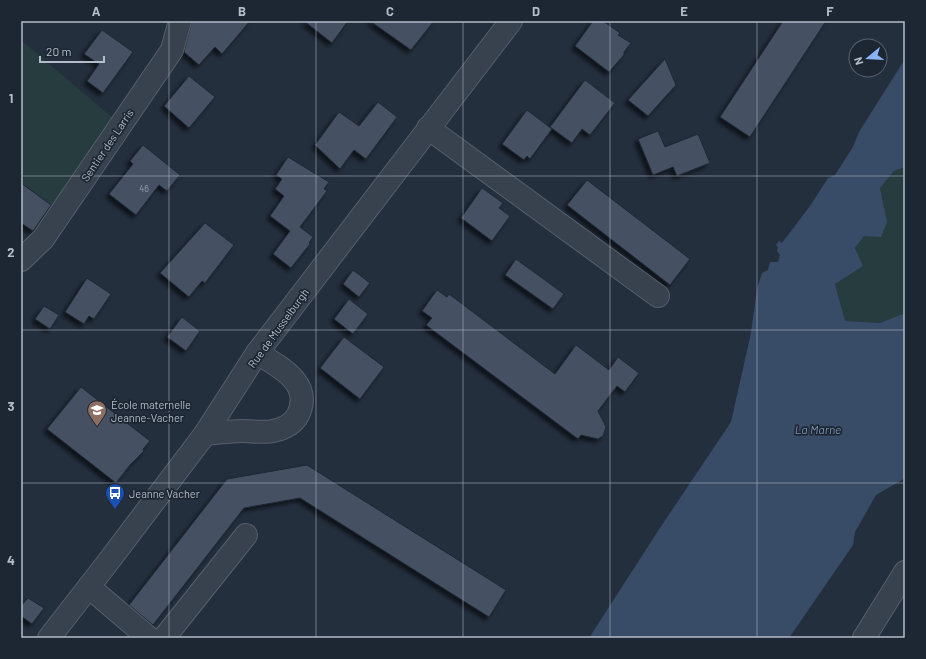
<svg xmlns="http://www.w3.org/2000/svg" width="926" height="659" viewBox="0 0 926 659" font-family="Barlow,sans-serif">
  <style>
    .green { fill: #263c3f }
    .water { fill: #394c67 }
    .building { fill: #455162; stroke: #1f2835; filter: url(#shadow) }
    .lines { fill: none; stroke-linecap: round; stroke-linejoin: round }
    .minor-casing { stroke: #565f6c; stroke-width: 24 }
    .minor { stroke: #38414e; stroke-width: 22 }
    .grid { fill: none; stroke: #b4bcc9; stroke-width: 1; stroke-opacity: 0.55 }
    .labels { text-anchor: middle; dominant-baseline: central; stroke-width: 3.5; stroke-linejoin: round; paint-order: stroke }
    .number-label { font-size: 9px; fill: #98a1af }
    .street-label { font-size: 11px; fill: #b4bcc9; stroke: #1d2633 }
    .poi-label { font-size: 11px; fill: #b4bcc9; stroke: #1d2633; text-anchor: start }
    .water-label { font-size: 12px; font-style: italic; fill: #7c92b1; stroke: #1d2633 }
    .neatline { fill: none; stroke: #b4bcc9; stroke-width: 1.5 }
    .grid-label { font-size: 13px; text-anchor: middle; font-weight: bold; fill: #b4bcc9 }
  </style>
  <defs>
    <filter id="shadow"><feDropShadow dx="-3.5" dy="3.5" stdDeviation="2" flood-color="#0009"/></filter>
  </defs>
  <rect width="100%" height="100%" fill="#242f3e"/>
  <!-- green -->
  <g class="green">
    <polygon points="21,40 114,119 68,191 35,221 21,185 24,177 21,174"/>
    <polygon points="905,167 905,313 880,323 845,321 835,284 863,266 855,248 864,236 887,222 880,188 894,171"/>
  </g>
  <!-- water -->
  <polygon class="water" points="905,59 905,167 894,171 880,188 887,222 881,237 864,236 855,248 863,266 835,284 845,321 880,323 905,313 905,476 902,480 876,495 855,532 853,545 789,638 589,638 658,531 731,422 751,333 757,289 762,273 768,270 770,262 778,262 780,255 777,251 778,247 776,245 779,241 782,243 810,206 828,178 835,175 853,147 859,132"/>
  <!-- building -->
  <g class="building">
    <polygon points="192,21 250,21 222,54 215,47 199,65 184,52"/>
    <polygon points="304,21 348,21 332,43"/>
    <polygon points="370,21 434,21 411,50"/>
    <polygon points="593,21 603,21 620,33 618,35 631,43 624,52 624,55 609,72 575,46"/>
    <polygon points="783,21 826,21 750,137 720,117"/>
    <polygon points="102,30 133,52 103,93 87,81 99,64 84,54"/>
    <polygon points="665,59 676,85 648,116 628,100"/>
    <polygon points="189,76 215,97 189,128 164,106"/>
    <polygon points="585,80 615,103 590,135 582,129 572,143 550,127"/>
    <polygon points="378,102 397,117 366,159 354,150 340,169 315,145 339,112 359,126"/>
    <polygon points="527,110 552,129 530,159 527,156 524,160 502,144"/>
    <polygon points="658,131 665,147 698,134 710,163 677,176 673,167 653,175 638,139"/>
    <polygon points="143,145 180,175 167,191 159,185 136,215 109,194 133,164 130,161"/>
    <polygon points="288,157 329,182 324,189 327,191 300,227 313,237 309,243 310,244 291,268 273,254 290,231 270,216 284,196 275,189 282,179 276,175"/>
    <polygon points="587,180 690,259 670,285 567,205"/>
    <polygon points="21,183 51,205 33,231 21,223"/>
    <polygon points="482,188 503,203 499,208 510,216 492,241 461,218"/>
    <polygon points="205,223 234,245 205,283 202,281 189,297 160,273"/>
    <polygon points="516,259 564,294 553,309 505,275"/>
    <polygon points="353,270 370,283 359,297 343,284"/>
    <polygon points="87,278 111,294 94,319 89,316 84,324 65,312"/>
    <polygon points="437,290 447,297 449,294 555,374 576,345 609,370 618,357 639,373 625,392 617,386 598,411 606,427 603,436 598,439 581,435 578,439 426,325 432,318 422,311"/>
    <polygon points="349,299 368,314 353,334 334,319"/>
    <polygon points="44,306 59,315 50,329 35,319"/>
    <polygon points="182,317 200,331 186,351 167,337"/>
    <polygon points="344,337 384,367 360,399 320,368"/>
    <polygon points="81,387 150,441 143,449 144,451 130,465 116,483 47,429"/>
    <polygon points="307,465 506,590 489,617 300,498 244,508 153,625 129,605 227,479"/>
    <polygon points="28,598 44,608 32,624 21,616 21,606"/>
  </g>
  <g class="lines">
    <!-- minor casing -->
    <g class="minor-casing">
      <g id="minor">
        <polyline points="428,128 658,296"/>
        <polyline points="21,260 43,239 172,50 180,21"/>
        <path d="M205 434C218 433 230 431 242 431 252 431 264 433 273 431 283 429 293 424 298 415 313 383 280 367 257 353"/>
        <polyline points="89,587 149,638"/>
        <polyline points="49,638 105,566 205,434 257,353 511,21"/>
        <polyline points="164,638 246,535"/>
        <polyline points="864,638 905,572"/>
      </g>
    </g>
    <!-- minor -->
    <use href="#minor" class="minor"/>
  </g>
  <!-- grid -->
  <path class="grid" d="M169 21V638M316 21V638M463 21V638M610 21V638M757 21V638M21 176H905M21 330H905M21 483H905"/>
  <!-- icons -->
  <defs>
    <g id="school-pin" transform="scale(1)"><path d="M0 17L-7.5 6A9.5 9.5 0 1 1 7.5 6Z" fill="#8d6e63" stroke="#1d2633"/><path d="M0-5L7-2L0 1L-7-2ZM-4 1L0 2.5L4 1V4Q0 6-4 4Z" fill="#fff"/></g>
    <g id="bus-pin" transform="scale(1)"><path d="M0 17L-7.5 6A9.5 9.5 0 1 1 7.5 6Z" fill="#1a4fb4" stroke="#1d2633"/><path d="M-5-6H5V4H4V6H2V4H-2V6H-4V4H-5ZM-3.5-4V0h7V-4ZM-3.5 1.2v1.5H-2V1.2ZM2 1.2v1.5H3.5V1.2Z" fill="#fff"/></g>
  </defs>
  <g fill-rule="evenodd">
    <use href="#school-pin" x="97" y="410"/>
    <use href="#bus-pin" x="115" y="493"/>
  </g>
  <g class="labels">
    <!-- number labels -->
    <g class="number-label">
      <text x="144" y="188">46</text>
    </g>
    <!-- street labels -->
    <g class="street-label">
      <text transform="translate(107 145) rotate(-56)">Sentier des Larris</text>
      <text transform="translate(278 328) rotate(-54)">Rue de Musselburgh</text>
    </g>
    <!-- poi labels -->
    <g class="poi-label">
      <text x="111" y="404">École maternelle<tspan x="111" dy="13">Jeanne-Vacher</tspan></text>
      <text x="129" y="493">Jeanne Vacher</text>
    </g>
    <!-- water labels -->
    <g class="water-label">
      <text x="818" y="429">La Marne</text>
    </g>
  </g>
  <!-- border -->
  <rect width="926" height="659" fill="none" stroke="#1d2633" stroke-width="44"/>
  <!-- north arrow -->
  <g transform="translate(868 58) rotate(252)"><circle r="19" fill="#1d2633" stroke="#59626f"/>
  <path d="M0-3L7 15L0 10L-7 15Z" fill="#8ab4f8"/>
  <text y="-6" font-size="11" font-weight="bold" text-anchor="middle" fill="#b4bcc9">N</text>
  </g>
  <!-- scale -->
  <path d="M40 56v6h64v-6" fill="none" stroke="#b4bcc9" stroke-width="2"/>
  <text x="46" y="56" font-size="12" fill="#b4bcc9" stroke="#1d2633" stroke-width="3" paint-order="stroke">20 m</text>
  <rect x="22" y="22" width="882" height="615" class="neatline"/>
  <g class="grid-label">
    <text x="96" y="16">A</text>
    <text x="242" y="16">B</text>
    <text x="390" y="16">C</text>
    <text x="536" y="16">D</text>
    <text x="684" y="16">E</text>
    <text x="830" y="16">F</text>
    <text x="11" y="103">1</text>
    <text x="11" y="257">2</text>
    <text x="11" y="411">3</text>
    <text x="11" y="565">4</text>
  </g>
</svg>
